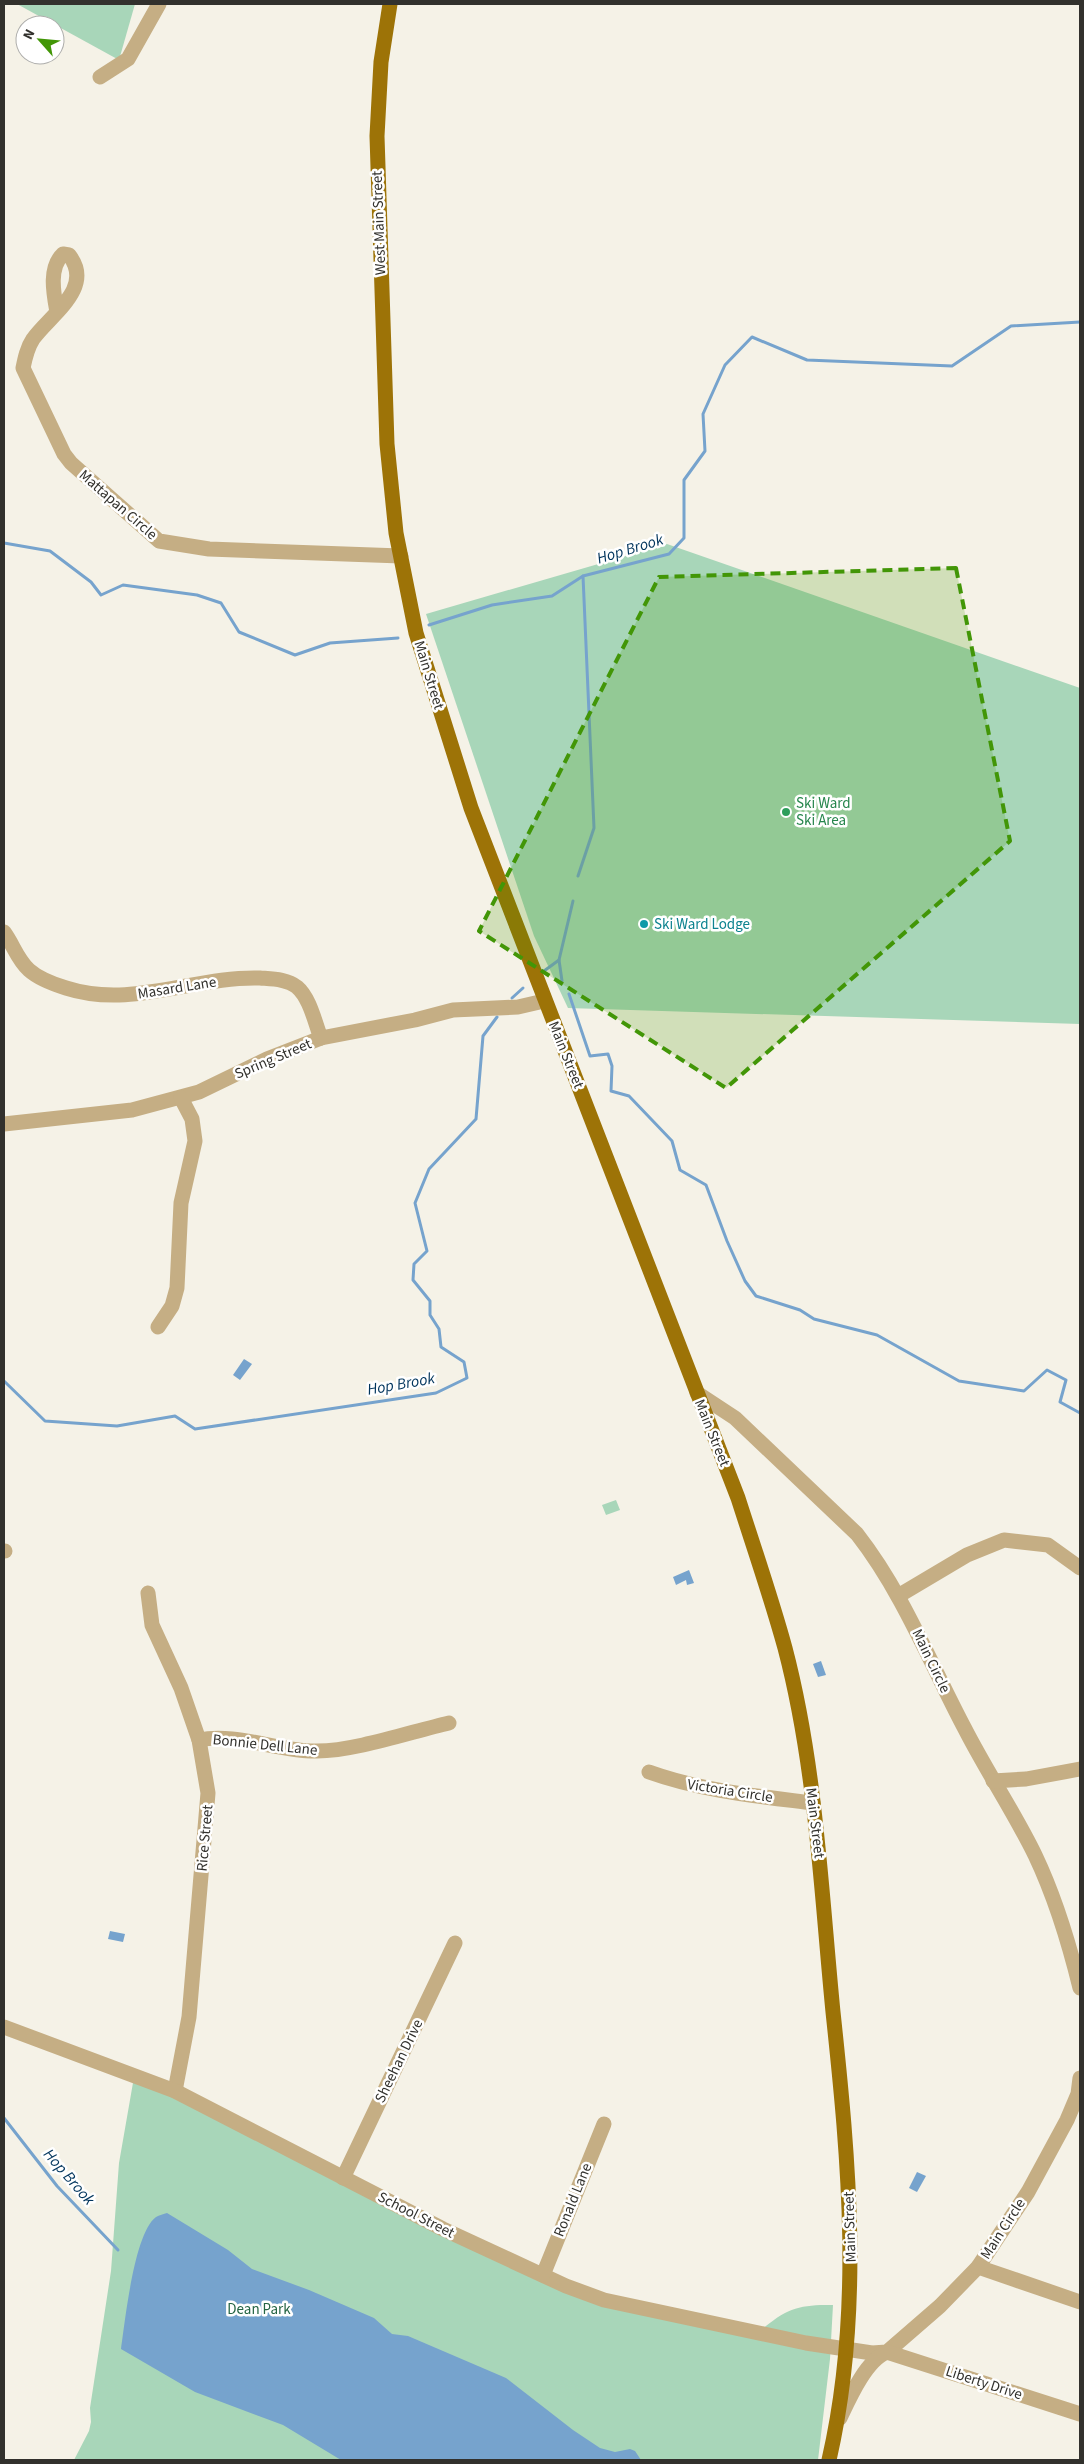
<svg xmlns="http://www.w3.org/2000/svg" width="1084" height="2464" viewBox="0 0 1084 2464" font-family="'Source Sans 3',sans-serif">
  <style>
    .green { fill: #a8d6b9 }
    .water { fill: #76a3cd }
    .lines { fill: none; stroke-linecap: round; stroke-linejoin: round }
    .stream { stroke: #76a3cd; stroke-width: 3 }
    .minor { stroke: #c5ae84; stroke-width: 15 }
    .major { stroke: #9d7307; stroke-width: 15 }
    .marked { fill: #429607; fill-opacity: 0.2; stroke: #429607; stroke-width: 4; stroke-dasharray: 10 6; stroke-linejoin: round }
    .leisure-dot { fill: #2e9e5b; stroke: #fff; stroke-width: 2 }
    .culture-dot { fill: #0f9aa8; stroke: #fff; stroke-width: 2 }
    .labels { text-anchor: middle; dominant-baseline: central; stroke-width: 5; stroke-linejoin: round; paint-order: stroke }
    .street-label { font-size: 15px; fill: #32312d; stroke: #fff }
    .leisure-label { font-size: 15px; fill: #27864d; stroke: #fff; text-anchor: start }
    .culture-label { font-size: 15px; fill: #0d838f; stroke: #fff; text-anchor: start }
    .park-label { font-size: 15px; fill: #236442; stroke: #fff }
    .water-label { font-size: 16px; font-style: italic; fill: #00345c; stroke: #fff }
  </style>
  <rect width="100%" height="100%" fill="#f5f2e7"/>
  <!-- green -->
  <g class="green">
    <polygon points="17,4 135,4 119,60"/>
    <polygon points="667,544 1080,688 1080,1024 568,1008 534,936 426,614"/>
    <polygon points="616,1500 620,1510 606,1515 602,1505"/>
    <path d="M134 2077 562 2288 759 2332C785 2309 799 2304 833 2305L830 2359 818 2460H74L89 2431 91 2422 90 2408 111 2271 119 2163Z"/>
  </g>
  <!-- water -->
  <g class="water">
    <polygon points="244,1359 252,1364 240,1380 233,1375"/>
    <polygon points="689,1570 694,1583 687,1585 686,1580 676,1585 673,1577"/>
    <polygon points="821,1661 826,1675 818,1677 813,1664"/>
    <polygon points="110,1931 125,1934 123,1942 108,1939"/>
    <polygon points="917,2172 926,2176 917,2192 909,2188"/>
    <path d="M167 2213 228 2250 252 2269 309 2290 374 2318 392 2334 408 2336 506 2378 573 2430 600 2448 615 2452 630 2449 635 2451 641 2460H341L283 2425 195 2392 121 2349C125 2322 134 2233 156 2217 159 2215 164 2214 167 2213Z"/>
  </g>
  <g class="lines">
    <!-- stream -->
    <g class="stream">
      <polyline points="4,543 50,551 91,582 101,595 123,585 197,595 221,603 239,632 295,655 330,643 398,638"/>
      <polyline points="429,625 492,605 552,596 583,576"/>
      <polyline points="578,876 594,828 583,576 669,554 684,538 684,480 705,451 703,414 725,365 752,337 807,360 952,366 1011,326 1080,322"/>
      <polyline points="559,960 562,981"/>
      <polyline points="544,971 559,960 573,901"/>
      <polyline points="569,994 590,1056 608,1054 612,1066 611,1091 629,1096 672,1141 680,1170 706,1185 727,1241 745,1281 756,1296 800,1310 814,1319 877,1335 959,1381 1024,1391 1047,1370 1066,1380 1060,1402 1080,1413"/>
      <polyline points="512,998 523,988"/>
      <polyline points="4,1381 45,1421 117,1426 175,1416 195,1429 436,1393 467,1378 464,1362 441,1347 439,1329 430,1315 430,1301 413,1280 414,1264 427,1251 415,1203 429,1169 476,1119 483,1036 497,1017"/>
      <polyline points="4,2118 57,2186 118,2250"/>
    </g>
    <!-- minor -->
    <g class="minor">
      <polyline points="100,77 128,59 159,4"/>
      <path d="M57 312C54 295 48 268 63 254L69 255C95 288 50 315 33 339 27 348 25 358 23 368L64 454 71 463 159 541 209 549 401 556"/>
      <path d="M4 932C13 944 17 959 29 970 39 979 53 984 66 988 131 1009 195 976 260 978 273 979 287 979 297 987 310 998 315 1023 321 1038"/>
      <polyline points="4,1124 132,1110 199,1092 267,1059 321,1038 415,1020 453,1010 518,1007 544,1001"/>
      <polyline points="158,1327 172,1306 177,1288 181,1203 195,1141 192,1119 181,1098"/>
      <path d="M697 1393 735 1418 857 1534C903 1593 930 1663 965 1729 987 1772 1014 1812 1035 1855 1055 1897 1069 1943 1080 1988"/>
      <polyline points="4,1551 5,1551"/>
      <polyline points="148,1593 152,1625 181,1688 199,1740 208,1793 189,2017 175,2091"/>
      <polyline points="898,1596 967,1555 1004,1540 1048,1545 1080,1568"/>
      <path d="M199 1740C236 1732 279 1752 317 1751 355 1751 410 1732 449 1723"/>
      <path d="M649 1772C702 1791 757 1796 813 1803"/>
      <polyline points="993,1781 1026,1779 1080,1769"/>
      <polyline points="4,2027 175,2091 443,2229 566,2286 604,2300 806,2343 872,2353 887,2352 940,2306 978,2267 1028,2192 1067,2120 1078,2094 1080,2078"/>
      <polyline points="343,2178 455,1943"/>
      <polyline points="978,2267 1080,2302"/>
      <polyline points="543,2275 604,2124"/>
      <path d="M840 2418C849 2399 866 2360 887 2352L1080 2414"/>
    </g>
    <!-- major -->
    <path class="major" d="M390 4 381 62 377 136 387 444 396 533 416 633 471 808 738 1498C754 1548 771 1597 785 1648 816 1766 821 1890 833 2012 849 2162 863 2312 829 2460"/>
  </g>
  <!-- marked area -->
  <path class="marked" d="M956 568 1010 841 726 1088 479 931 659 577Z"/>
  <!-- markers -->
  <circle class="leisure-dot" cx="786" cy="812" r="5"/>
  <circle class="culture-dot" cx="644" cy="924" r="5"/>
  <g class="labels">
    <!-- street labels -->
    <g class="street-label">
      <text transform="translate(379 223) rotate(-92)">West Main Street</text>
      <text transform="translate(118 505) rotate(41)">Mattapan Circle</text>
      <text transform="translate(429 675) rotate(73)">Main Street</text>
      <text transform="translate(177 988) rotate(-9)">Masard Lane</text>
      <text transform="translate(566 1055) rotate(68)">Main Street</text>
      <text transform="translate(273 1059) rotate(-23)">Spring Street</text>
      <text transform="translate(712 1433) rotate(68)">Main Street</text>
      <text transform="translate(931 1661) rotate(64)">Main Circle</text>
      <text transform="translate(265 1745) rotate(6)">Bonnie Dell Lane</text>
      <text transform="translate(730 1791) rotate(9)">Victoria Circle</text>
      <text transform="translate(815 1823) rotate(83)">Main Street</text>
      <text transform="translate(205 1838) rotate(-85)">Rice Street</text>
      <text transform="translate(399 2061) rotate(-64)">Sheehan Drive</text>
      <text transform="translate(573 2200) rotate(-68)">Ronald Lane</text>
      <text transform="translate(416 2215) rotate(27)">School Street</text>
      <text transform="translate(850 2227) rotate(-92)">Main Street</text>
      <text transform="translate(1003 2229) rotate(-57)">Main Circle</text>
      <text transform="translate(984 2383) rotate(18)">Liberty Drive</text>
    </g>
    <!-- leisure labels -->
    <g class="leisure-label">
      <text x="796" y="803">Ski Ward<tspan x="796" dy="17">Ski Area</tspan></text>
    </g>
    <!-- culture labels -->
    <g class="culture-label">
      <text x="654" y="924">Ski Ward Lodge</text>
    </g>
    <!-- park labels -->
    <g class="park-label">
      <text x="259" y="2309">Dean Park</text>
    </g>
    <!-- water labels -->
    <g class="water-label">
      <text transform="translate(630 549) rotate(-17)">Hop Brook</text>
      <text transform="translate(401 1384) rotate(-10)">Hop Brook</text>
      <text transform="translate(69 2177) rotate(49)">Hop Brook</text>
    </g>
  </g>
  <!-- border -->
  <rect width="1084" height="2464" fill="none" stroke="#32312d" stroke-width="10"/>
  <!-- north arrow -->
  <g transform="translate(40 40) rotate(297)"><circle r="24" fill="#ffffff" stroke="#adadab"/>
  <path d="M0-4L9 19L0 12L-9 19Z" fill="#429607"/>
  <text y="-8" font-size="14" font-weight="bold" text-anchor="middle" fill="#32312d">N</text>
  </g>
</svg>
